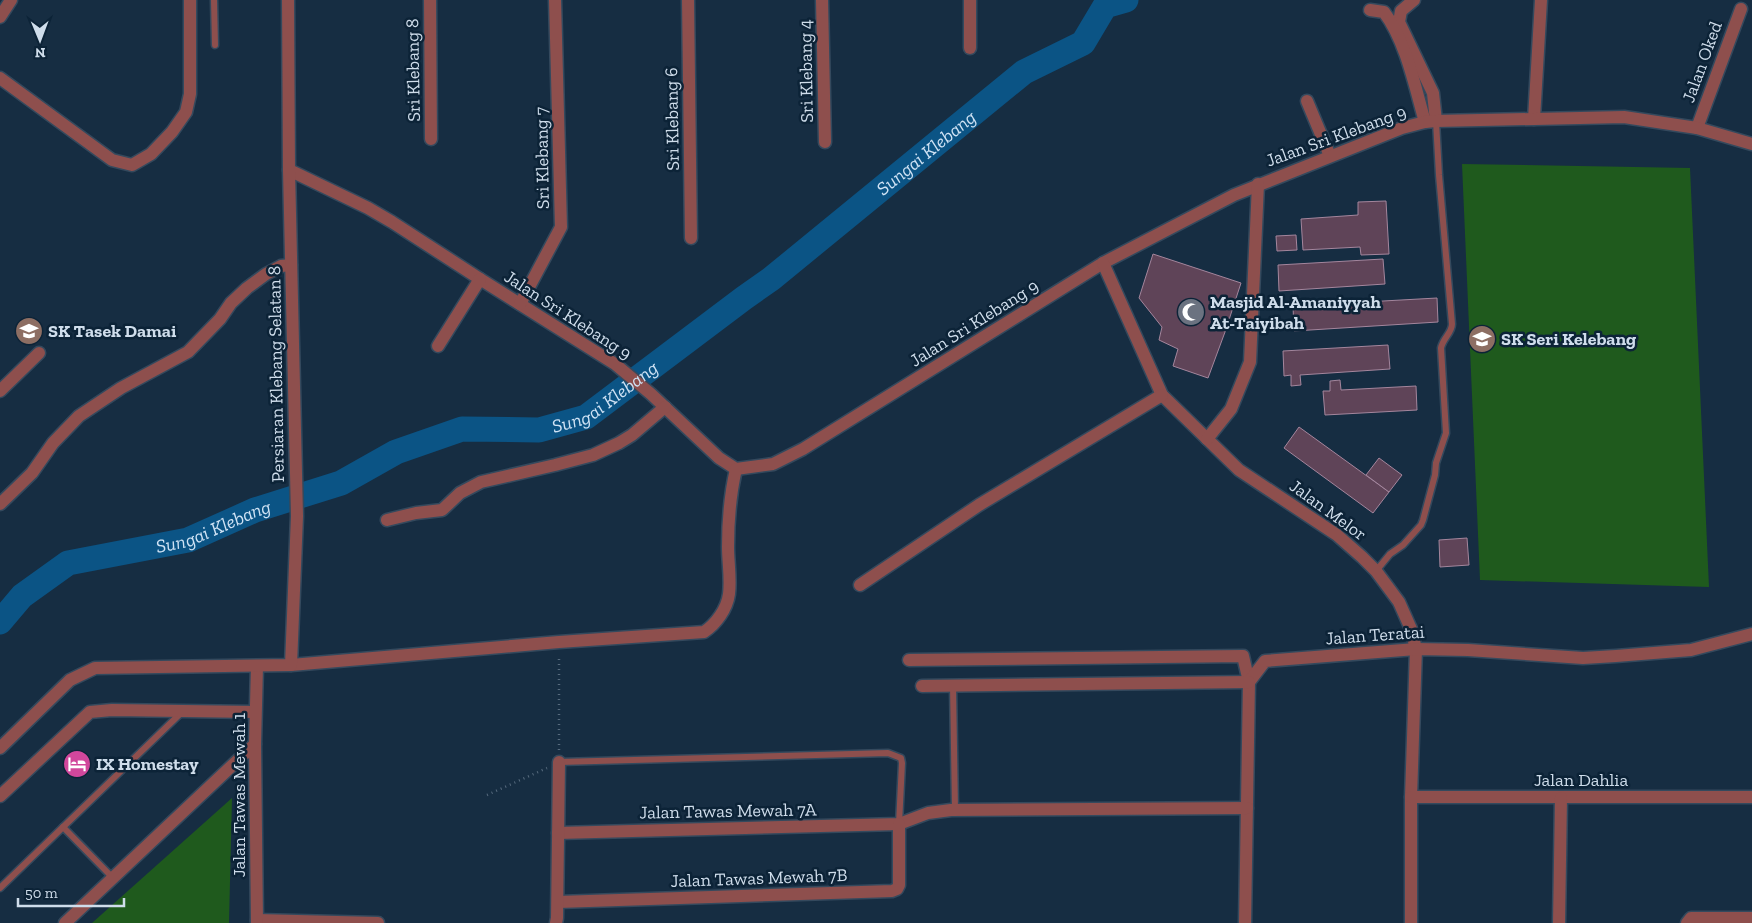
<svg xmlns="http://www.w3.org/2000/svg" width="1752" height="923" viewBox="0 0 1752 923" font-family="'Zilla Slab',serif">
  <style>
    .green { fill: #1f5a1d }
    .lines { fill: none; stroke-linecap: round; stroke-linejoin: round }
    .river { stroke: #0b5485; stroke-width: 25 }
    .building { fill: #5f4458; stroke: #a4869d }
    .service-casing { stroke: #34495d; stroke-width: 9 }
    .minor-casing { stroke: #34495d; stroke-width: 15 }
    .tertiary-casing { stroke: #34495d; stroke-width: 15 }
    .path { stroke: #576b7e; stroke-width: 2.5; stroke-dasharray: 1 4; stroke-linecap: butt }
    .service { stroke: #8e4f4d; stroke-width: 6 }
    .minor { stroke: #8e4f4d; stroke-width: 12 }
    .tertiary { stroke: #8e4f4d; stroke-width: 12 }
    .labels { text-anchor: middle; dominant-baseline: central; stroke-width: 5; stroke-linejoin: round; paint-order: stroke }
    .street-label { font-size: 18px; fill: #cfddeb; stroke: #0c2337 }
    .poi-label { font-size: 18px; font-weight: bold; fill: #cfddeb; stroke: #0c2337; text-anchor: start }
    .water-label { font-size: 19px; font-style: italic; fill: #d0e3f5; stroke: #0c2337 }
  </style>
  <rect width="100%" height="100%" fill="#162d42"/>
  <!-- green -->
  <g class="green">
    <polygon points="1462,164 1690,168 1709,587 1480,580"/>
    <polygon points="232,798 229,923 92,923"/>
  </g>
  <g class="lines">
    <!-- river -->
    <path class="river" id="s1" d="M0 622 22 596 68 563 188 540 255 510 341 483 396 452 462 429 539 430 586 417 744 298 771 279 1024 72 1083 43 1105 6 1126 0"/>
  </g>
  <!-- building -->
  <g class="building">
    <polygon points="1386,201 1389,254 1361,255 1360,247 1303,250 1301,219 1358,215 1358,202"/>
    <polygon points="1296,235 1297,250 1277,251 1276,236"/>
    <polygon points="1153,254 1241,283 1225,332 1208,378 1173,366 1178,349 1159,340 1162,327 1139,298"/>
    <polygon points="1383,259 1385,284 1279,291 1278,265"/>
    <polygon points="1437,298 1438,322 1294,331 1293,306"/>
    <polygon points="1388,345 1390,369 1300,375 1301,385 1291,386 1291,375 1284,376 1283,351"/>
    <polygon points="1340,380 1341,390 1416,386 1417,410 1325,415 1323,391 1330,391 1330,381"/>
    <polygon points="1299,427 1389,492 1373,513 1284,448"/>
    <polygon points="1379,458 1402,475 1389,492 1366,475"/>
    <polygon points="1467,538 1469,565 1440,567 1439,540"/>
  </g>
  <g class="lines">
    <!-- service casing -->
    <g class="service-casing">
      <g id="service">
        <polyline points="214,0 215,45"/>
        <path d="M1376 571 1390 554 1403 545 1421 525 1423 520 1435 475 1436 463 1446 433 1441 348C1443 338 1452 333 1452 324L1439 175 1436 121"/>
        <polyline points="953,685 955,810"/>
        <polyline points="559,762 888,753 901,758 902,763 899,824"/>
        <polyline points="63,827 113,878"/>
        <polyline points="0,888 182,712"/>
      </g>
    </g>
    <!-- minor casing -->
    <g class="minor-casing">
      <g id="minor">
        <polyline points="430,0 431,139"/>
        <polyline points="688,0 691,238"/>
        <polyline points="822,0 825,142"/>
        <polyline points="970,0 970,48"/>
        <polyline points="1414,0 1401,11 1399,22 1433,93 1436,121"/>
        <path d="M1370 10 1384 12C1406 41 1415 87 1425 122"/>
        <polyline points="0,17 11,0"/>
        <polyline points="0,78 112,160 132,165 151,154 172,132 186,112 190,94 190,0"/>
        <polyline points="1307,101 1330,156"/>
        <polyline points="1534,119 1541,0"/>
        <polyline points="1697,128 1741,9"/>
        <polyline points="289,170 368,208 392,222 480,279 615,364 651,394 719,458 736,469 773,464 803,449 1103,263 1234,195 1402,128 1425,122 1436,121 1624,117 1697,128 1752,144"/>
        <polyline points="1103,263 1162,395 1239,470 1337,535 1362,557 1376,571 1399,602 1411,629 1416,649 1411,797 1411,923"/>
        <polyline points="520,304 561,227 555,0"/>
        <polyline points="438,346 480,279"/>
        <polyline points="0,391 39,353"/>
        <polyline points="1207,439 1231,409 1250,362 1258,184"/>
        <polyline points="0,504 32,473 53,443 79,416 121,388 188,352 220,319 231,303 247,288 266,274 281,266 291,265"/>
        <polyline points="387,520 416,513 442,510 460,493 481,482 555,465 593,455 619,443 632,435 665,407"/>
        <polyline points="860,585 979,505 1162,395"/>
        <polyline points="909,660 1243,656 1249,682 1245,923"/>
        <path d="M291 665 559 642 704 632C716 624 727 609 729 594 731 579 728 562 728 547 728 521 730 495 736 469"/>
        <polyline points="1249,682 1265,661 1416,649 1468,650 1583,658 1616,656 1691,650 1752,634"/>
        <polyline points="922,686 1249,682"/>
        <polyline points="0,796 90,712 112,710 255,712"/>
        <polyline points="1411,797 1752,797"/>
        <polyline points="558,833 899,824 928,813 951,810 1247,808"/>
        <polyline points="558,902 892,891 897,889 899,885 899,824"/>
        <polyline points="257,920 378,923"/>
        <polyline points="65,923 255,744"/>
        <polyline points="257,923 255,744 257,666"/>
        <polyline points="556,923 557,918 559,762"/>
        <polyline points="1559,923 1561,798"/>
        <polyline points="1687,923 1691,918 1752,918"/>
      </g>
    </g>
    <!-- tertiary casing -->
    <g class="tertiary-casing">
      <polyline id="tertiary" points="0,748 70,680 95,668 291,665 297,516 289,170 288,0"/>
    </g>
    <!-- path -->
    <g class="path">
      <polyline points="559,750 559,655"/>
      <polyline points="487,795 547,768"/>
    </g>
    <!-- service -->
    <use href="#service" class="service"/>
    <!-- minor -->
    <use href="#minor" class="minor"/>
    <!-- tertiary -->
    <use href="#tertiary" class="tertiary"/>
  </g>
  <!-- icons -->
  <defs>
    <g id="mosque-disc" transform="scale(1.4375)"><circle r="9.5" fill="#6b7280" stroke="#0c2337"/><path d="M3.5-4.9A6 6 0 1 0 3.5 4.9A5 5 0 1 1 3.5-4.9Z" fill="#fff"/></g>
    <g id="school-disc" transform="scale(1.4375)"><circle r="9.5" fill="#8d6e63" stroke="#0c2337"/><path d="M0-5L7-2L0 1L-7-2ZM-4 1L0 2.5L4 1V4Q0 6-4 4Z" fill="#fff"/></g>
    <g id="hotel-disc" transform="scale(1.4375)"><circle r="9.5" fill="#d1479c" stroke="#0c2337"/><path d="M-6-4.5h1.5V1H6V5H4.5V3h-9V5H-6ZM-4 0a1.8 1.8 0 1 1 3.6 0ZM.5 0V-2.5h3Q6-2.5 6 0Z" fill="#fff"/></g>
  </defs>
  <g fill-rule="evenodd">
    <use href="#mosque-disc" x="1191" y="312"/>
    <use href="#school-disc" x="29" y="331"/>
    <use href="#school-disc" x="1482" y="339"/>
    <use href="#hotel-disc" x="77" y="764"/>
  </g>
  <g class="labels">
    <!-- street labels -->
    <g class="street-label">
      <text transform="translate(1702 62) rotate(-70)">Jalan Oked</text>
      <text transform="translate(413 70) rotate(-91)">Sri Klebang 8</text>
      <text transform="translate(806 71) rotate(-91)">Sri Klebang 4</text>
      <text transform="translate(672 119) rotate(-91)">Sri Klebang 6</text>
      <text transform="translate(1336 136) rotate(-20)">Jalan Sri Klebang 9</text>
      <text transform="translate(542 158) rotate(-91)">Sri Klebang 7</text>
      <text transform="translate(568 315) rotate(33)">Jalan Sri Klebang 9</text>
      <text transform="translate(974 323) rotate(-32)">Jalan Sri Klebang 9</text>
      <text transform="translate(276 374) rotate(-91)">Persiaran Klebang Selatan 8</text>
      <text transform="translate(1328 510) rotate(36)">Jalan Melor</text>
      <text transform="translate(1375 635) rotate(-4)">Jalan Teratai</text>
      <text x="1581" y="780">Jalan Dahlia</text>
      <text transform="translate(239 795) rotate(-90)">Jalan Tawas Mewah 1</text>
      <text transform="translate(728 811) rotate(-1)">Jalan Tawas Mewah 7A</text>
      <text transform="translate(759 878) rotate(-2)">Jalan Tawas Mewah 7B</text>
    </g>
    <!-- poi labels -->
    <g class="poi-label">
      <text x="1210" y="302">Masjid Al-Amaniyyah<tspan x="1210" dy="21">At-Taiyibah</tspan></text>
      <text x="48" y="331">SK Tasek Damai</text>
      <text x="1501" y="339">SK Seri Kelebang</text>
      <text x="96" y="764">IX Homestay</text>
    </g>
    <!-- water labels -->
    <g class="water-label">
      <text stroke="none"><textPath href="#s1" startOffset="1066">Sungai Klebang</textPath></text>
      <text stroke="none"><textPath href="#s1" startOffset="661">Sungai Klebang</textPath></text>
      <text stroke="none"><textPath href="#s1" startOffset="241">Sungai Klebang</textPath></text>
    </g>
  </g>
  <!-- north arrow -->
  <g transform="translate(40 40) rotate(179)" stroke="#0c2337" stroke-width="4" paint-order="stroke">
  <path d="M0-4L9 19L0 12L-9 19Z" fill="#cfddeb"/>
  <text y="-8" font-size="14" font-weight="bold" text-anchor="middle" fill="#cfddeb">N</text>
  </g>
  <!-- scale -->
  <path d="M18 898v8h106v-8" fill="none" stroke="#cfddeb" stroke-width="2.5"/>
  <text x="25" y="898" font-size="15" fill="#cfddeb" stroke="#0c2337" stroke-width="4" paint-order="stroke">50 m</text>
</svg>
